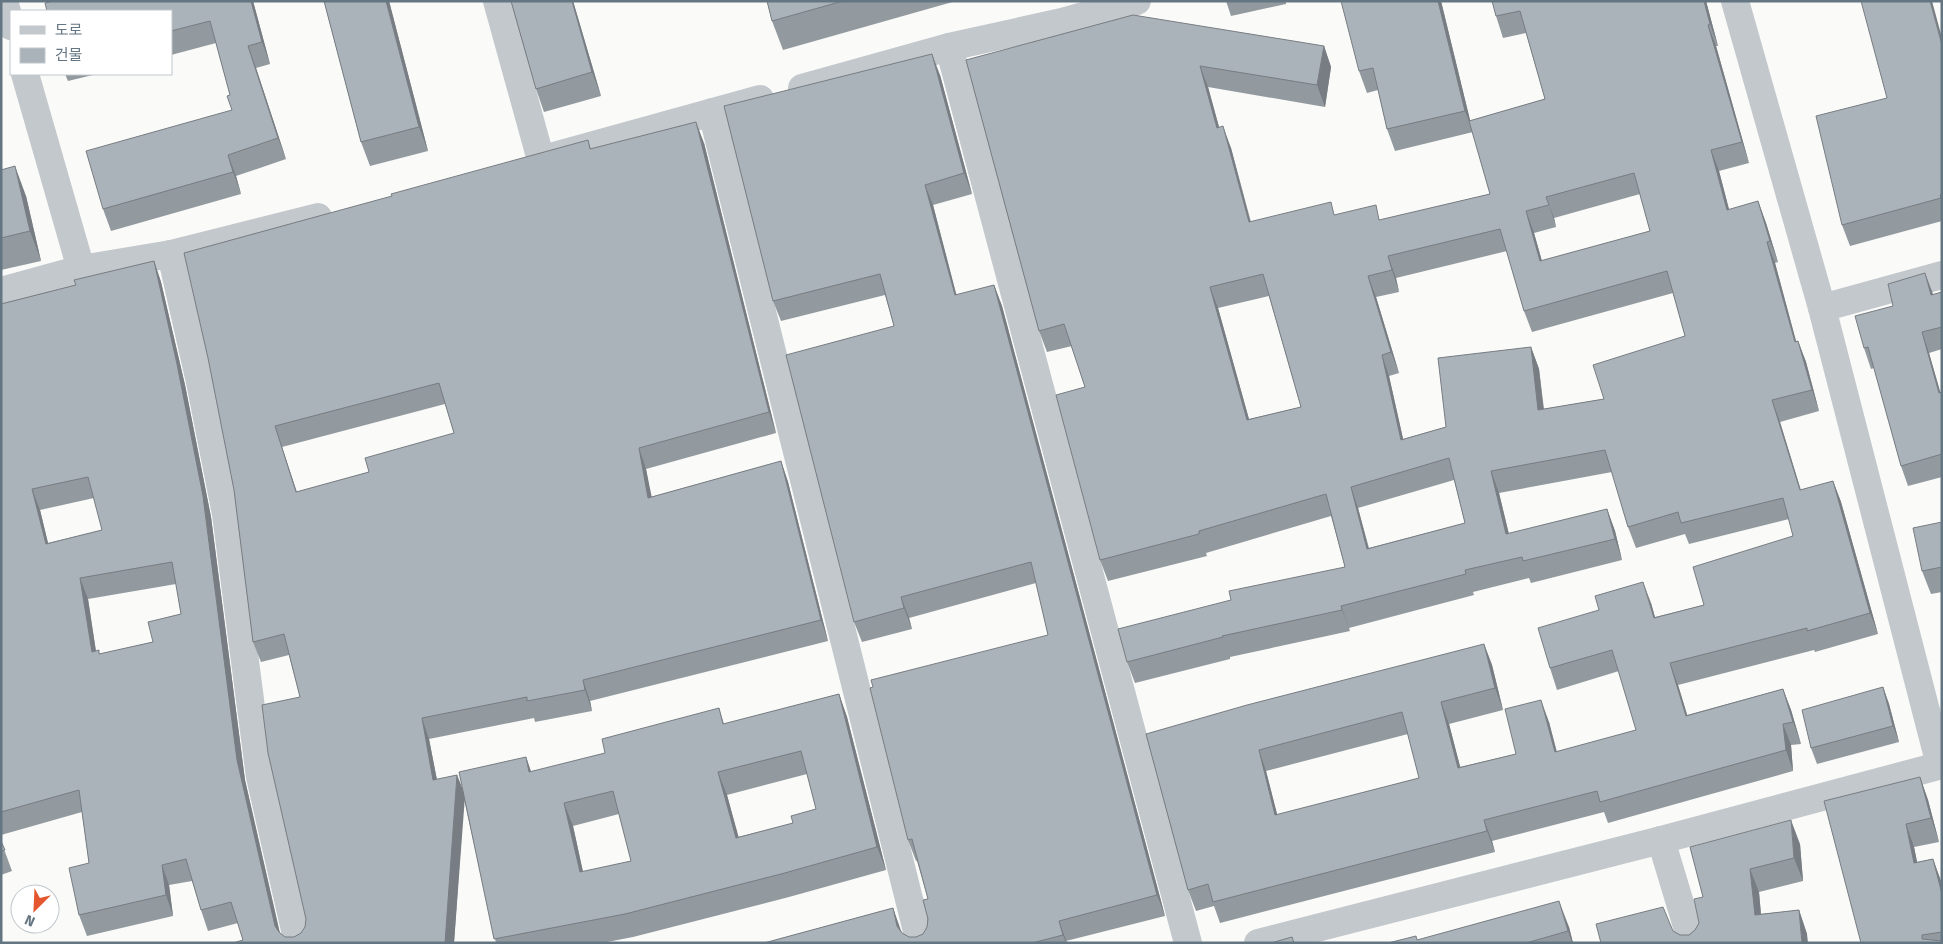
<svg xmlns="http://www.w3.org/2000/svg" width="1943" height="944" viewBox="0 0 1943 944" font-family="'Fira Sans','Noto Sans KR',sans-serif">
  <style>
    .lines { fill: none; stroke-linecap: round; stroke-linejoin: round }
    .minor { stroke: #c3c8cc; stroke-width: 28 }
    .wall { fill: #929a9f; fill-rule: evenodd }
    .shaded-wall { fill: #777d82 }
    .building { fill: #aab3b9; stroke: #777d82; fill-rule: evenodd }
  </style>
  <rect width="100%" height="100%" fill="#fafaf8"/>
  <g class="lines">
    <!-- minor -->
    <g class="minor">
      <polyline points="4,1 11,26"/>
      <polyline points="497,1 541,160"/>
      <polyline points="1735,1 1822,308 1940,765"/>
      <polyline points="949,47 1188,943"/>
      <polyline points="25,74 81,269"/>
      <polyline points="802,88 949,47 1062,22 1137,1"/>
      <polyline points="712,112 920,943"/>
      <polyline points="554,156 760,99"/>
      <polyline points="171,254 200,382 226,514 260,777 298,943"/>
      <polyline points="1,291 81,269 171,254 318,217"/>
      <polyline points="1822,308 1942,275"/>
      <polyline points="1661,840 1692,943"/>
      <polyline points="1258,943 1661,840 1942,765"/>
    </g>
  </g>
  <!-- wall -->
  <g class="wall">
    <polygon points="53,1 253,1 270,64 256,68 286,159 236,176 241,194 111,231 103,209 232,110 230,95 216,43 171,55 171,11"/>
    <polygon points="324,1 389,1 428,151 370,166 361,142"/>
    <polygon points="511,1 573,1 601,96 544,112 536,89"/>
    <polygon points="767,1 956,1 783,50 772,21"/>
    <polygon points="1226,1 1286,1 1286,4 1231,16"/>
    <path d="M1441 1 1470 121 1545 99 1526 33 1503 38 1496 16 1492 1H1706L1718 46H1716L1749 163 1719 171 1729 210 1758 201 1766 223 1778 262 1775 263 1796 342 1798 341 1806 362 1819 411 1780 422 1801 490 1833 481 1841 502 1878 634 1815 652 1814 650 1678 685 1687 715 1783 689 1791 710 1801 744 1791 745 1793 771 1608 823 1604 812 1492 841 1495 852 1220 923 1214 906 1196 911 1188 890 1146 734 1484 644 1492 665 1503 710 1449 724 1460 767 1516 754 1549 722 1557 752 1636 730 1619 671 1557 690 1550 668 1651 603 1655 617 1704 605 1793 536 1789 519 1689 544 1685 534 1636 548 1628 527 1612 472 1499 493 1509 534 1607 509 1615 531 1622 560 1531 583 1529 578 1473 592 1474 595 1349 628 1350 631 1230 657V659L1135 683 1127 662 1231 600 1345 567 1331 516 1206 553 1207 556 1108 581 1100 560 1085 387 1072 346 1047 352 1039 331 966 60 1324 46 1331 67 1325 107 1208 87 1219 127 1231 148 1251 222 1336 215 1381 220 1490 194 1473 132 1395 151 1387 129 1378 90 1367 93 1359 71ZM1640 194 1650 231 1542 261 1534 233 1556 227 1554 218ZM1507 251 1524 311 1532 332 1673 293 1685 336 1604 399 1544 409 1539 369 1531 347 1446 427 1403 439 1389 376 1399 373 1376 297 1399 292 1396 278ZM1269 296 1301 407 1249 419 1218 308ZM1454 480 1465 523 1369 548 1358 508ZM1408 734 1419 778 1277 815 1266 771Z"/>
    <polygon points="1942,38 1942,221 1850,246 1842,225 1887,98"/>
    <polygon points="65,74 97,74 68,81"/>
    <polygon points="940,75 972,194 933,205 956,295 994,285 1002,306 1165,916 1066,941 1067,943 764,943 893,908 902,933 909,937 916,937 923,934 927,927 928,899 917,861 916,861 908,840 1048,635 1036,583 909,618 912,629 862,642 854,622 894,326 885,295 781,321 773,301"/>
    <path d="M588 140 591 149 704 143 776 433 646 469 651 497 781 461 788 482 828 641 590 701 592 711 535 722 534 718 429 739 437 780 457 775 463 790 526 757 531 772 605 753 719 708 724 724 839 694 847 717 886 870 789 897 633 937 602 943H496L464 799 454 943 243 940 238 923 208 931 201 910 192 881 169 885 173 916 87 936 79 915 89 863 82 812 1 835V304L76 285 154 261 161 282 185 385 211 517 245 780 280 933 285 937H294L301 933 305 927 306 919 300 697 289 655 261 662 253 642 234 490 392 196ZM445 404 454 433 369 472 297 492 282 447ZM94 498 102 530 48 543 40 510ZM176 584 181 614 153 642 100 654 96 651 88 599ZM807 774 816 809 793 823 738 837 727 795ZM619 814 631 861 583 872 573 826Z"/>
    <polygon points="1,170 26,196 41,261 1,270"/>
    <polygon points="1942,292 1942,349 1929,353 1940,392 1942,392 1942,477 1908,486 1901,466 1874,368 1871,369 1864,348 1933,295"/>
    <polygon points="1942,522 1942,592 1931,594 1922,571"/>
    <polygon points="1883,687 1889,704 1899,742 1817,764 1811,748"/>
    <polygon points="1920,777 1928,800 1939,842 1914,847 1917,862 1933,859 1942,884 1942,943 1861,943"/>
    <polygon points="1,841 12,871 1,875"/>
    <polygon points="1800,844 1803,881 1759,892 1761,914 1799,910 1807,934 1601,943 1673,931 1680,935 1689,935 1695,930 1699,923 1703,897 1690,847"/>
    <polygon points="1569,927 1573,943 1388,943 1417,940"/>
  </g>
  <!-- shaded-wall -->
  <g class="shaded-wall">
    <polygon points="251,1 253,1 270,64 262,42"/>
    <polygon points="386,1 389,1 428,151 419,127"/>
    <polygon points="572,1 573,1 601,96 592,72"/>
    <polygon points="1438,1 1441,1 1473,132 1465,111"/>
    <polygon points="1704,1 1706,1 1718,46 1710,24"/>
    <polygon points="1930,1 1932,1 1942,38 1942,45"/>
    <polygon points="1708,25 1716,46 1749,163 1742,142"/>
    <polygon points="248,46 256,68 286,159 278,138"/>
    <polygon points="1324,46 1331,67 1325,107 1317,85"/>
    <polygon points="932,54 940,75 972,194 964,173"/>
    <polygon points="1200,66 1208,87 1225,149 1217,128"/>
    <polygon points="696,122 704,143 776,433 769,412"/>
    <polygon points="1223,126 1231,148 1256,244 1249,222"/>
    <polygon points="1711,150 1719,171 1735,232 1727,210"/>
    <polygon points="228,155 236,176 241,194 233,172"/>
    <polygon points="15,166 26,196 41,261 30,231"/>
    <polygon points="925,185 933,205 962,316 955,295"/>
    <polygon points="1546,197 1554,218 1556,227 1549,205"/>
    <polygon points="1758,201 1766,223 1778,262 1770,241"/>
    <polygon points="1526,211 1534,233 1548,283 1540,261"/>
    <polygon points="1767,242 1775,263 1802,363 1795,342"/>
    <polygon points="1388,256 1396,278 1399,292 1392,270"/>
    <polygon points="154,261 161,282 185,385 211,517 245,780 282,943 275,926 237,760"/>
    <polygon points="1925,273 1933,294 1939,316 1931,295"/>
    <polygon points="1368,276 1376,297 1399,373 1391,352"/>
    <polygon points="994,285 1002,306 1165,916 1157,895"/>
    <polygon points="1210,287 1218,308 1255,441 1247,420"/>
    <polygon points="1922,332 1929,353 1942,398 1939,393"/>
    <polygon points="1798,341 1806,362 1819,411 1812,390"/>
    <polygon points="1531,347 1539,369 1546,432 1538,410"/>
    <polygon points="1382,355 1389,376 1408,461 1401,440"/>
    <polygon points="1772,400 1780,422 1807,512 1800,490"/>
    <polygon points="275,426 282,447 303,513 296,492"/>
    <polygon points="639,448 646,469 656,518 648,498"/>
    <polygon points="781,461 788,482 828,641 821,620"/>
    <polygon points="1491,471 1499,493 1514,556 1506,534"/>
    <polygon points="1833,481 1841,502 1878,634 1870,613"/>
    <polygon points="1351,487 1358,508 1374,570 1367,549"/>
    <polygon points="32,489 40,510 53,564 46,544"/>
    <polygon points="1607,509 1615,531 1622,560 1615,539"/>
    <polygon points="80,578 88,599 99,672 92,652"/>
    <polygon points="1643,582 1651,603 1661,639 1654,618"/>
    <polygon points="901,597 909,618 912,629 904,608"/>
    <polygon points="1341,606 1349,628 1350,631 1342,610"/>
    <polygon points="1484,644 1492,665 1503,710 1495,688"/>
    <polygon points="1670,663 1678,685 1694,737 1686,716"/>
    <polygon points="583,680 590,701 592,711 585,690"/>
    <polygon points="1883,687 1889,704 1899,742 1893,726"/>
    <polygon points="1783,689 1791,710 1801,744 1793,722"/>
    <polygon points="839,694 847,717 886,870 877,847"/>
    <polygon points="1541,700 1549,722 1562,774 1555,752"/>
    <polygon points="1441,702 1449,724 1466,789 1458,768"/>
    <polygon points="422,718 429,739 441,801 433,780"/>
    <polygon points="1783,724 1791,745 1793,771 1786,750"/>
    <polygon points="1259,750 1266,771 1283,837 1275,815"/>
    <polygon points="526,757 534,780 529,772"/>
    <polygon points="718,772 727,795 745,860 736,838"/>
    <polygon points="457,775 465,796 454,943 445,943"/>
    <polygon points="1920,777 1928,800 1939,842 1931,818"/>
    <polygon points="564,803 573,826 588,895 580,872"/>
    <polygon points="1484,820 1492,841 1495,852 1487,831"/>
    <polygon points="1791,820 1800,844 1803,881 1794,858"/>
    <polygon points="1906,824 1914,847 1922,886 1914,863"/>
    <polygon points="1933,859 1942,884 1942,894"/>
    <polygon points="162,865 169,885 173,916 166,895"/>
    <polygon points="1750,869 1759,892 1763,938 1755,915"/>
    <polygon points="1559,901 1569,927 1573,943 1572,943 1568,931"/>
    <polygon points="893,908 900,929 904,943 897,926"/>
    <polygon points="1799,910 1807,934 1808,943 1802,943"/>
    <polygon points="1059,921 1067,943 1066,943 1063,935"/>
  </g>
  <!-- building -->
  <g class="building">
    <polygon points="53,1 251,1 262,42 248,46 278,138 228,155 233,172 103,209 86,151 232,110 227,96 230,95 210,21 171,31 171,11 47,11 45,3"/>
    <polygon points="324,1 386,1 419,127 361,142"/>
    <polygon points="511,1 572,1 592,72 536,89"/>
    <polygon points="767,1 843,1 772,21"/>
    <polygon points="1341,1 1438,1 1465,111 1387,129 1373,68 1359,71"/>
    <path d="M1492 1H1704L1710 24 1708 25 1742 142 1711 150 1727 210 1758 201 1770 241 1767 242 1795 342 1798 341 1812 390 1772 400 1800 490 1833 481 1870 613 1807 631V628L1670 663 1686 716 1783 689 1793 722 1783 724 1786 750 1600 802 1597 791 1484 820 1487 831 1213 902 1208 884 1188 890 1146 734 1247 705 1484 644 1495 688 1441 702 1458 768 1516 754 1505 709 1541 700 1555 752 1636 730 1612 650 1550 668 1538 628 1599 610 1595 596 1643 582 1654 618 1704 605 1693 567 1793 536 1783 498 1681 523 1678 512 1628 527 1605 450 1491 471 1506 534 1607 509 1615 539 1523 561 1522 557 1465 570 1466 574 1341 606 1342 610 1222 636 1223 637 1127 662 1118 629 1231 600 1229 591 1345 567 1326 494 1199 531V534L1100 560 1056 395 1085 387 1064 324 1039 331 966 60 1133 15 1324 46 1317 85 1200 66 1217 128 1223 126 1249 222 1331 202 1334 215 1376 205 1379 220 1490 194 1469 121 1545 99 1520 11 1496 16ZM1634 173 1650 231 1540 261 1526 211 1549 205 1546 197ZM1500 229 1524 311 1667 271 1685 336 1593 365 1604 399 1538 410 1531 347 1438 358 1446 427 1401 440 1382 355 1391 352 1368 276 1392 270 1388 256ZM1263 274 1301 407 1247 420 1210 287ZM1449 458 1465 523 1367 549 1351 487ZM1402 712 1419 778 1275 815 1259 750Z"/>
    <polygon points="1861,1 1930,1 1942,45 1942,194 1940,195 1941,198 1842,225 1816,116 1887,98"/>
    <polygon points="932,54 964,173 925,185 955,295 994,285 1157,895 1059,921 1063,935 1032,943 764,943 893,908 897,926 902,933 909,937 916,937 923,934 927,927 928,919 923,900 928,899 912,839 908,840 870,688 873,687 871,680 1048,635 1031,562 901,597 904,608 854,622 786,355 894,326 880,274 773,301 724,106"/>
    <path d="M696 122 769 412 639 448 648 498 781 461 821 620 583 680 585 690 527 701V697L422 718 433 780 457 775 445 943H233L243 940 231 902 201 910 186 859 162 865 166 895 79 915 69 868 89 863 79 790 1 812V304L76 285 74 280 154 261 177 364 203 496 237 760 275 926 279 932 285 937H294L301 933 305 927 306 919 268 753 262 705 300 697 284 634 253 642 234 490 208 358 184 253 392 196 391 194 588 140 590 149ZM439 383 454 433 365 458 369 472 296 492 275 426ZM88 477 102 530 46 544 32 489ZM172 562 181 614 148 622 153 642 99 654V650L92 652 80 578Z"/>
    <polygon points="15,166 30,231 1,238 1,170"/>
    <polygon points="1925,273 1931,295 1942,292 1942,327 1922,332 1939,393 1942,392 1942,454 1901,466 1868,347 1864,348 1855,316 1893,306 1888,284"/>
    <polygon points="1942,522 1942,567 1922,571 1913,528"/>
    <polygon points="1883,687 1893,726 1811,748 1802,710"/>
    <path d="M839 694 877 847 781 874 625 914 494 939 459 772 526 757 529 772 605 753 602 739 719 708 723 724ZM801 751 816 809 791 816 793 823 736 838 718 772ZM613 791 631 861 580 872 564 803Z"/>
    <polygon points="1920,777 1931,818 1906,824 1914,863 1933,859 1942,894 1942,932 1922,935 1922,939 1942,941 1942,943 1861,943 1824,801"/>
    <polygon points="1791,820 1794,858 1750,869 1755,915 1799,910 1802,943 1601,943 1596,924 1663,907 1673,931 1680,935 1689,935 1695,930 1699,923 1694,899 1703,897 1690,847"/>
    <polygon points="1,841 5,850 1,851"/>
    <polygon points="1559,901 1568,931 1526,943 1388,943 1416,936 1417,940"/>
    <polygon points="1292,937 1294,943 1271,943"/>
  </g>
  <!-- border -->
  <rect width="1943" height="944" fill="none" stroke="#657683" stroke-width="5"/>
  <!-- legend -->
  <rect x="10" y="10" width="162" height="65" fill="#ffffff" stroke="#c1c8cd"/>
  <rect x="20" y="26" width="25" height="8" fill="#c3c8cc" stroke="#c1c8cd"/>
  <text x="55" y="35" font-size="15" fill="#657683">도로</text>
  <rect x="20" y="48" width="25" height="15" fill="#aab3b9" stroke="#c1c8cd"/>
  <text x="55" y="60" font-size="15" fill="#657683">건물</text>
  <!-- north arrow -->
  <g transform="translate(35 909) rotate(204)"><circle r="24" fill="#ffffff" stroke="#c1c8cd"/>
  <path d="M0-4L9 19L0 12L-9 19Z" fill="#e4572e"/>
  <text y="-8" font-size="14" font-weight="bold" text-anchor="middle" fill="#657683">N</text>
  </g>
</svg>
